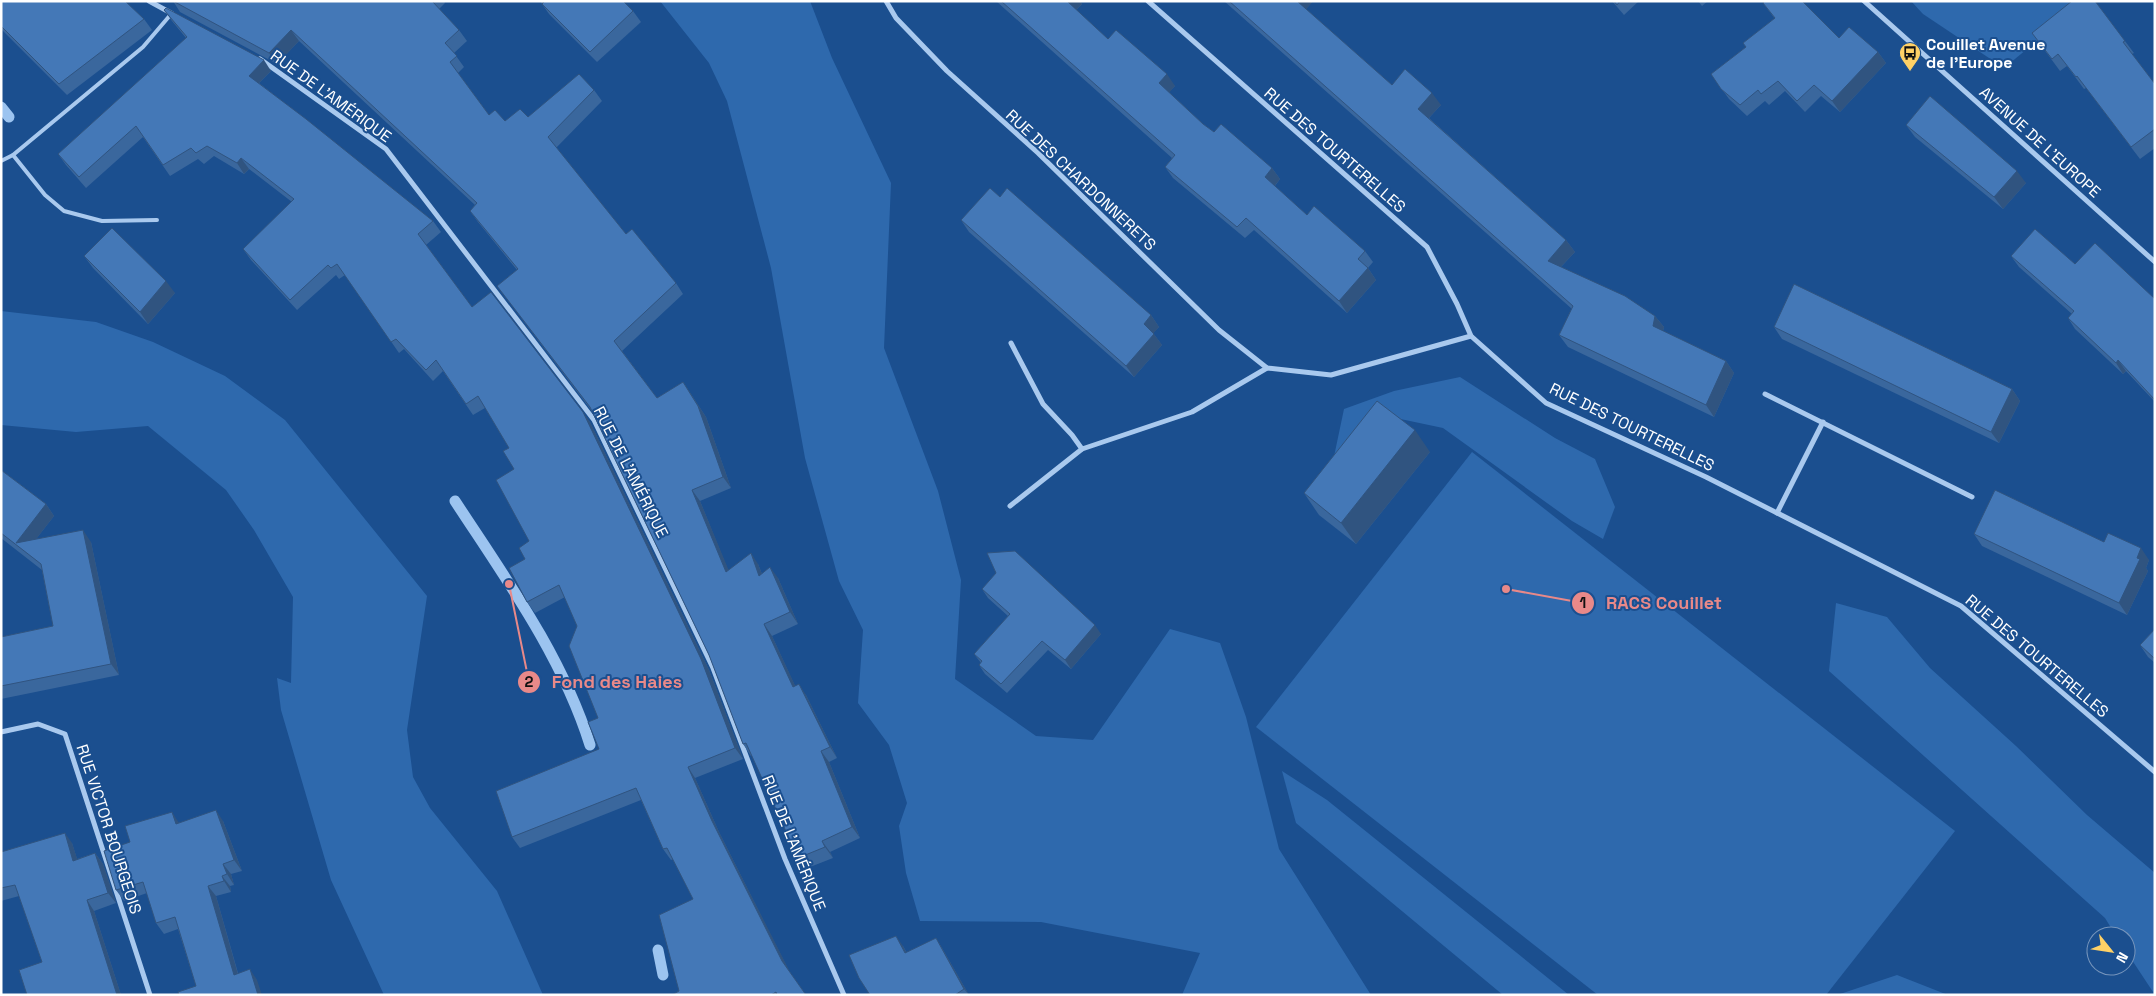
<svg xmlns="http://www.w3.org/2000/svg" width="2156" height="996" viewBox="0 0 2156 996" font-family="'Space Grotesk',sans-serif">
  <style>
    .green { fill: #2e69ad }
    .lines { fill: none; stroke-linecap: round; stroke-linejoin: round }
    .stream { stroke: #9cc4f0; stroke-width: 11 }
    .lane { stroke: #a9c9ee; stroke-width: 4 }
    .street { stroke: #a9c9ee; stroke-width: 5 }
    .wall { fill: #3a679d }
    .shaded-wall { fill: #305480 }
    .building { fill: #4478b7; stroke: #305480 }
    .labels { text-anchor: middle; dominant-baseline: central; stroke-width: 4; stroke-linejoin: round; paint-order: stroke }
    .poi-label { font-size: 16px; font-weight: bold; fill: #fff; stroke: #1b4f8f; text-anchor: start }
    .street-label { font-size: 16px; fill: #fff; stroke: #1b4f8f }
    .leader { fill: none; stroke: #e88989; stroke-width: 2 }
    .callout-dot { fill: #e88989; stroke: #1b4f8f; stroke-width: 2 }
    .mark-label { font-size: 15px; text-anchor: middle; font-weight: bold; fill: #111 }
    .callout-label { font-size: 18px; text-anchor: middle; font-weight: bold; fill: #e88989; stroke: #1b4f8f; stroke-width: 4; stroke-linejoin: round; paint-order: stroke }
  </style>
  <rect width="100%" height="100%" fill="#1b4f8f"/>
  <!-- green -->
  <g class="green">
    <polygon points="660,1 810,1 832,58 891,183 884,348 938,491 961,580 955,679 1036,736 1093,740 1170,629 1220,643 1246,717 1279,849 1371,995 1182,995 1200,953 1041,922 920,921 906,873 899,826 907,803 889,745 858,703 863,630 839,581 805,458 771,268 727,101 709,63"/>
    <polygon points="1911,1 2080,1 2044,35 2004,68 1923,14"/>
    <polygon points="1,311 96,322 153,342 225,376 285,420 427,596 407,730 413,777 430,808 497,891 543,995 384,995 331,880 281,710 277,678 291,683 293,597 254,530 226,490 148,426 76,432 1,425"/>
    <polygon points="1460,377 1555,438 1595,459 1615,507 1603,539 1572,521 1443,428 1391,417 1332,466 1344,409 1394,391"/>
    <polygon points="1472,452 1955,831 1826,995 1598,995 1256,727"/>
    <polygon points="1836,603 1887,617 1930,668 2016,746 2087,815 2155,873 2155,995 2126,951 2126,936 2116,936 2105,918 1829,671"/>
    <polygon points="1282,771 1327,800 1569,995 1503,995 1296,823"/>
    <polygon points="1897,975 1948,995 1837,995"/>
  </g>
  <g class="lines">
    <!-- stream -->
    <g class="stream">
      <polyline points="1,107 9,117"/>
      <path d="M455 501C506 579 562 656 590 745"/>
      <polyline points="658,950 663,975"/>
    </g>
    <!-- lane -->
    <g class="lane">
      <polyline points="13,155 45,195 64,211 102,221 157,220"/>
      <polyline points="1,161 13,155 143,47 172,13"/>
    </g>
    <!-- street -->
    <g class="street">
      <polyline points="149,1 171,13"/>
      <polyline points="886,1 896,18 947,71 1038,153 1219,330 1267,368 1331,375 1471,336"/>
      <polyline points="1148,1 1427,247 1457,304 1471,336 1546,403 1706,477 1961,606 2155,772"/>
      <polyline points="1864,1 2155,262"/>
      <polyline points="260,59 386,149 594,420 713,668 785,859 844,995"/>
      <polyline points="1011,343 1043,404 1072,435 1082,449 1192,412 1267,368"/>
      <polyline points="1765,394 1972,497"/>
      <polyline points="1010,506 1082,449"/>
      <polyline points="1777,513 1823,422"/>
      <polyline points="1,732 38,724 65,734 150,995"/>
    </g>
  </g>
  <!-- wall -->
  <g class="wall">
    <polygon points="1,1 144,19 152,30 67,95 1,29"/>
    <polygon points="173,1 444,1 445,3 439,9 459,30 467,41 454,53 464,67 458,73 489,115 505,121 528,117 594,90 602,101 556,148 626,234 676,283 683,294 622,351 657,398 683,382 706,417 731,488 700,501 728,570 758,564 762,574 778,578 798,624 772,636 795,686 806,695 837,758 829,762 860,838 830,852 833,858 805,869 798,858 752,755 751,756 743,744 709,655 591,410 497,286 517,270 478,222 470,211 475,205 299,41 277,64 180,12"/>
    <polygon points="540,1 623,1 633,11 641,22 597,62 549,14"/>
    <polygon points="996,1 1080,1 1082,4 1076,10 1108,39 1175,86 1169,92 1203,124 1214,132 1272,168 1280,179 1275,186 1307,215 1365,251 1373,262 1368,268 1376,280 1347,313 1254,230 1245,238 1173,178 1165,167 1172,158"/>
    <polygon points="1224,1 1313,1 1306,9 1392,85 1441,105 1429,118 1566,240 1575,252 1561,267 1655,316 1664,327 1663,331 1726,361 1734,373 1714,417 1568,347 1559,335 1572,309"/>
    <polygon points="1612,1 1639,1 1624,15"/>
    <polygon points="1698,1 1708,1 1702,6"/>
    <polygon points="1763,3 1839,38 1878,52 1886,63 1840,112 1821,96 1805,112 1785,91 1769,105 1765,101 1747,116 1729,99 1711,74 1746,47 1743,43 1775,19"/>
    <polygon points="164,10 271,71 259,83 433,221 441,232 426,245 472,307 590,422 709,670 743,759 695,778 719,832 789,971 806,995 672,995 679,991 693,899 673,859 671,860 663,849 641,800 520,848 512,837 599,749 598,718 577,626 565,597 535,613 527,602 525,559 529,541 509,448 485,408 473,415 443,371 433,381 404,349 399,353 345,275 339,279 336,275 297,310 251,260 243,249 292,202 249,169 244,174 214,156 204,164 198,159 170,176 143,137 86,188 66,165 58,154 186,38 172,21"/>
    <polygon points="2032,33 2125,41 2134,53 2132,54 2155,84 2155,148 2140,159 2086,88 2084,89 2067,66 2060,71"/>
    <polygon points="1906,125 2026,183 2003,209 1915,137"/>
    <polygon points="961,220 1151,315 1159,327 1153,333 1162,345 1134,377 969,232"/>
    <polygon points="84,256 175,293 148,324 93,268"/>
    <polygon points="2011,256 2075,264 2155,299 2155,402 2126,371 2123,374 2075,329 2068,318 2072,314 2019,267"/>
    <polygon points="1774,327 2012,389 2020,401 1999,443 1782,339"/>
    <polygon points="1430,452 1356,544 1319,515 1304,493"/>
    <polygon points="1,470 46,504 54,516 36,539 91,542 119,675 1,699 1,637 53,626 42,570 1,538"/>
    <polygon points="1974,534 2104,542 2149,560 2146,568 2148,571 2127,615 1982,546"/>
    <polygon points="982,589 1101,634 1071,669 1048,650 1007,693 985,674 979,665 981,663 974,654 1008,616 988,598"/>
    <polygon points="2155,629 2155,663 2148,657 2140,645"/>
    <polygon points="223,821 242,871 231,874 234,885 230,886 231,892 216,896 238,973 257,980 196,986 178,929 164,934 156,923 147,893 124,901 116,890 130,842"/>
    <polygon points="72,843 77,859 95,853 103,864 116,903 94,911 121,995 27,995 42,962 19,896 1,901 1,852"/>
    <polygon points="936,938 942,948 969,995 870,995 903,946 907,953"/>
  </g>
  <!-- shaded-wall -->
  <g class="shaded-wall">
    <polygon points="1067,1 1080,1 1082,4 1074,12"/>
    <polygon points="1297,1 1313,1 1304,12"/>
    <polygon points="291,30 299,41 277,64 269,53"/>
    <polygon points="1878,52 1886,63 1840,112 1832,101"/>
    <polygon points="264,60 271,71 256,86 249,76"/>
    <polygon points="1167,74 1175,86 1167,95 1159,83"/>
    <polygon points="1432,93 1441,105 1426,121 1418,109"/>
    <polygon points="241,158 249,169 244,174 237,163"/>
    <polygon points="1272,168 1280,179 1273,188 1265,177"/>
    <polygon points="2017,171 2026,183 2003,209 1994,197"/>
    <polygon points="1566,240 1575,252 1556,272 1548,261"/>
    <polygon points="1368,268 1376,280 1347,313 1339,301"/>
    <polygon points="166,281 175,293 148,324 140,312"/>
    <polygon points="1151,315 1159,327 1152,335 1144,324"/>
    <polygon points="1655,316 1664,327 1661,338 1653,326"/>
    <polygon points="1154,334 1162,345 1134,377 1126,366"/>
    <polygon points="2118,360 2126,371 2123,374 2116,363"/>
    <polygon points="1726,361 1734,373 1714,417 1706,405"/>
    <polygon points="683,382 706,417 731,488 723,477"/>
    <polygon points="2012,389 2020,401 1999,443 1991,432"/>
    <polygon points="583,412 590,422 709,670 743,759 735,748"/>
    <polygon points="1415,430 1430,452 1356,544 1341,523"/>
    <polygon points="692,490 700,501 734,583 726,572"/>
    <polygon points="46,504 54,516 26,552 16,543"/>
    <polygon points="83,530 91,542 119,675 111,664"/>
    <polygon points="2141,548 2149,560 2146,568 2148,571 2127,615 2119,603"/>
    <polygon points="751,553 758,564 767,587 759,576"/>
    <polygon points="770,567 778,578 798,624 790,612"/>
    <polygon points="764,624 772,636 801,698 793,687"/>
    <polygon points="1095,625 1101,634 1071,669 1065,660"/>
    <polygon points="799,684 806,695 837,758 830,747"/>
    <polygon points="821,751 829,762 860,838 852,827"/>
    <polygon points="688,767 695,778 719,832 790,972 782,961 712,821"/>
    <polygon points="216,810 223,821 242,871 234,860"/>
    <polygon points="172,812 179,823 176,824"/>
    <polygon points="65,833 72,843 81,871 73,861"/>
    <polygon points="822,841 830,852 833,858 825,847"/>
    <polygon points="95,853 103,864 116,903 108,893"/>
    <polygon points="223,864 231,874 234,885 227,874"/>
    <polygon points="222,876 230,886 231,892 224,881"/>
    <polygon points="208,886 216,896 241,985 234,975"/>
    <polygon points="87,900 94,911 121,995 117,995"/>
    <polygon points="896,936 903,946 912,963 905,953"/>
    <polygon points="936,938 942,948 969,995 964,989"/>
    <polygon points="250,969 257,980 262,995 258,995"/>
  </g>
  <!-- building -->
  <g class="building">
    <polygon points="1,1 125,1 144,19 59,84 1,26"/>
    <polygon points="173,1 432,1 459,30 445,43 457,56 450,62 489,115 495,110 505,121 520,109 528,117 579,74 594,90 548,137 626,234 632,229 676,283 614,341 657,398 683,382 698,406 723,477 692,490 726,572 751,553 759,576 770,567 790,612 764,624 793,687 799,684 830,747 821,751 852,827 822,841 825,847 798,858 746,743 743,744 709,655 590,407 497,286 518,269 470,211 477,203 291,30 269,53"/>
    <polygon points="543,1 623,1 633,11 590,52 542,4 544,2"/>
    <polygon points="1001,1 1067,1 1108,39 1116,30 1167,74 1159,83 1203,124 1214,132 1221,124 1272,168 1265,177 1307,215 1314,206 1365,251 1358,259 1368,268 1339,301 1246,218 1237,227 1165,167 1175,155"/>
    <polygon points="1229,1 1297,1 1392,85 1405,69 1432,93 1418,109 1566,240 1548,261 1625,296 1655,316 1653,326 1726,361 1706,405 1559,335 1573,306"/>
    <polygon points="1614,1 1620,1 1617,5"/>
    <polygon points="1765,1 1802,1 1839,38 1849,27 1878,52 1832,101 1814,85 1797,101 1778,81 1761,94 1758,90 1740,105 1721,89 1711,74 1746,47 1743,43 1775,18 1763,3"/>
    <polygon points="2072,1 2095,1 2125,41 2123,42 2155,84 2155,129 2131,147 2077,76 2076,77 2058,54 2052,59 2032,33"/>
    <polygon points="166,8 264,60 249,76 306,119 433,221 418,234 472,307 491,292 583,412 701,659 735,748 688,767 712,821 782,961 806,995 777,995 776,992 771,995 672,995 679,991 659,915 693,899 667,848 663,849 636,788 512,837 496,791 599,749 588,722 598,718 569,646 577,626 559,585 527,602 509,568 525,559 519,548 529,541 496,480 514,469 503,451 509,448 478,396 466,404 436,360 426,370 396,339 391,342 337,264 331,268 328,265 290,300 243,249 294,199 241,158 237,163 207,146 196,153 191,148 163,165 136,126 79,177 58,154 187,37 164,10"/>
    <polygon points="1930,96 2017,171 1994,197 1906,125"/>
    <polygon points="990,188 1000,197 1007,188 1151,315 1144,324 1154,334 1126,366 961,220"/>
    <polygon points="112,228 166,281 140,312 84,256"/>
    <polygon points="2035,229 2075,264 2095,243 2155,299 2155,400 2118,360 2116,363 2068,318 2074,311 2011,256"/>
    <polygon points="1794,284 2012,389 1991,432 1774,327"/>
    <polygon points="1377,401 1415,430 1341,523 1304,493"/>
    <polygon points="1,470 46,504 16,543 83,530 111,664 1,686 1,637 53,626 41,564 1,533"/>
    <polygon points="1995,490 2104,542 2108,533 2141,548 2137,558 2140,559 2119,603 1974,534"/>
    <polygon points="1015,551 1095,625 1065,660 1042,641 1001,684 979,665 982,661 974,654 1010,614 982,589 996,573 987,553"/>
    <polygon points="2155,629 2155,659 2140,645"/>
    <polygon points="216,810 234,860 223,864 227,874 222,876 224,881 208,886 234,975 250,969 258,995 179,995 178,992 196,986 175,917 156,923 143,882 116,890 104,851 130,842 125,826 172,812 176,824"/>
    <polygon points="65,833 73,861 95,853 108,893 87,900 117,995 27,995 19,970 42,962 15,885 1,888 1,852"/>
    <polygon points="896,936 905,953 936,938 964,989 955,995 870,995 859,978 849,955"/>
  </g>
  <!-- icons -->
  <defs>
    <g id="bus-pin" transform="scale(1.125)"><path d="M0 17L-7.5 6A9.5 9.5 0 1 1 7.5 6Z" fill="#ffd166" stroke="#1b4f8f"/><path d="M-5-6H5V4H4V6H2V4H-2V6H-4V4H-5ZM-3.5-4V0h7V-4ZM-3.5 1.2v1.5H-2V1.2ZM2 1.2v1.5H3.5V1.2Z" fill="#111"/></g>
  </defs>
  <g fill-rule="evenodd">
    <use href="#bus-pin" x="1910" y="53"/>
  </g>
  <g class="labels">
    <!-- poi labels -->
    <g class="poi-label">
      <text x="1926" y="44">Couillet Avenue<tspan x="1926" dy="18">de l'Europe</tspan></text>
    </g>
    <!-- street labels -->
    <g class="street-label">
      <text transform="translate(331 96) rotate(36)">RUE DE L'AMÉRIQUE</text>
      <text transform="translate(2040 142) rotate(42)">AVENUE DE L'EUROPE</text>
      <text transform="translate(1335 150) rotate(41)">RUE DES TOURTERELLES</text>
      <text transform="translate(1081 180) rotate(43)">RUE DES CHARDONNERETS</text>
      <text transform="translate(1632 427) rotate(26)">RUE DES TOURTERELLES</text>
      <text transform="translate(631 472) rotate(63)">RUE DE L'AMÉRIQUE</text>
      <text transform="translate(2037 656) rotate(40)">RUE DES TOURTERELLES</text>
      <text transform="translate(109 829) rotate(72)">RUE VICTOR BOURGEOIS</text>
      <text transform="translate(794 843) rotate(68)">RUE DE L'AMÉRIQUE</text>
    </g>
  </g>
  <!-- callouts -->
  <path class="leader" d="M1506 589L1583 603M509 584L529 682"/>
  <g class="callout-dot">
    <circle cx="1506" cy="589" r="5"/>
    <circle cx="509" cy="584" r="5"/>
    <circle cx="1583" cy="603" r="12"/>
    <circle cx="529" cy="682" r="12"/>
  </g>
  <g class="mark-label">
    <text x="1583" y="608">1</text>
    <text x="529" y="687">2</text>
  </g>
  <g class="callout-label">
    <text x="1664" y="609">RACS Couillet</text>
    <text x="617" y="688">Fond des Haies</text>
  </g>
  <!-- border -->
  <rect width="2156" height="996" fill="none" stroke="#ffffff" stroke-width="5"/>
  <!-- north arrow -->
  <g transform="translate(2111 951) rotate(120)"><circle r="24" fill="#1b4f8f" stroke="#7695bc"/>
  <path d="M0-4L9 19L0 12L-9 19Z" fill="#ffd166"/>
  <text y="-8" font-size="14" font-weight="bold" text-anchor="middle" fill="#ffffff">N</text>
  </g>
</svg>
